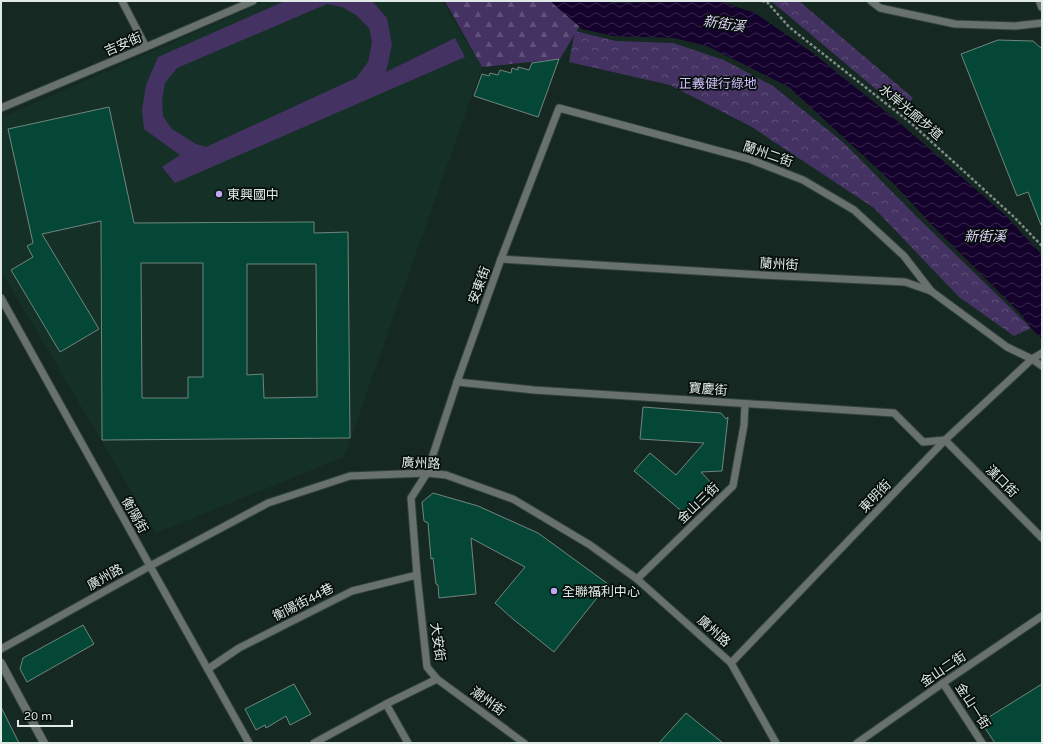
<svg xmlns="http://www.w3.org/2000/svg" width="1043" height="744" viewBox="0 0 1043 744" font-family="Karla,'Noto Sans TC',sans-serif">
  <style>
    .built { fill: #153027 }
    .green { fill: #443362; fill-rule: evenodd }
    .forest { fill: url(#forest-firs) }
    .park { fill: url(#park-crowns) }
    .water { fill: url(#water-waves) }
    .building { fill: #044737; stroke: #70867e; fill-rule: evenodd }
    .lines { fill: none; stroke-linecap: round; stroke-linejoin: round }
    .service-casing { stroke: #32433d; stroke-width: 9 }
    .minor-casing { stroke: #32433d; stroke-width: 10 }
    .path { stroke: #7d8b86; stroke-width: 2.5; stroke-dasharray: 3 2; stroke-linecap: butt }
    .service { stroke: #68716d; stroke-width: 7 }
    .minor { stroke: #68716d; stroke-width: 8 }
    .poi-dot { fill: #c1a8f3; stroke: #070f0c; stroke-width: 1.5 }
    .labels { text-anchor: middle; dominant-baseline: central; stroke-width: 3.5; stroke-linejoin: round; paint-order: stroke }
    .street-label { font-size: 13px; fill: #dfeae6; stroke: #070f0c }
    .park-label { font-size: 13px; fill: #d2beff; stroke: #070f0c }
    .poi-label { font-size: 13px; fill: #dfeae6; stroke: #070f0c; text-anchor: start }
    .water-label { font-size: 14px; font-style: italic; fill: #dfd5f6; stroke: #070f0c }
  </style>
  <defs>
    <pattern id="forest-firs" width="22" height="20" patternUnits="userSpaceOnUse"><rect width="22" height="20" fill="#443362"/><path d="M5 1l3.5 6h-7zM16 11l3.5 6h-7z" fill="#5f5178"/></pattern>
    <pattern id="park-crowns" width="20" height="18" patternUnits="userSpaceOnUse"><rect width="20" height="18" fill="#443362"/><path d="M2 6a3 3 0 1 1 6 0M12 15a3 3 0 1 1 6 0" fill="none" stroke="#5f5178"/></pattern>
    <pattern id="water-waves" width="16" height="10" patternUnits="userSpaceOnUse"><rect width="16" height="10" fill="#14012c"/><path d="M0 5q4-4 8 0t8 0" fill="none" stroke="#36264b"/></pattern>
  </defs>
  <rect width="100%" height="100%" fill="#162822"/>
  <!-- built -->
  <polygon class="built" points="266,1 442,1 482,67 344,457 156,533 1,271 1,118"/>
  <!-- green -->
  <path class="green" d="M285 1H372L387 18 392 45 386 72 455 38 465 57 175 183 162 167 180 155 144 129 142 110 146 85 158 57ZM327 4 342 7 356 15 369 28 372 42 368 62 356 78 206 147 196 144 172 129 163 116 162 100 165 83 177 68Z"/>
  <!-- forest -->
  <polygon class="forest" points="445,1 564,1 586,15 560,59 482,67"/>
  <!-- park -->
  <g class="park">
    <polygon points="771,1 799,1 913,98 902,111"/>
    <polygon points="575,31 616,41 673,43 724,60 773,86 844,143 915,215 1031,328 1014,336 959,297 874,208 752,127 670,85 569,62"/>
  </g>
  <!-- water -->
  <polygon class="water" points="550,1 610,1 613,3 719,1 755,13 814,54 901,124 1005,215 1042,255 1042,339 1031,328 1020,313 929,222 895,185 789,87 707,46 674,38 614,36 582,29"/>
  <!-- building -->
  <g class="building">
    <polygon points="998,40 1033,41 1042,49 1042,225 1041,225 1028,192 1017,196 961,54"/>
    <polygon points="559,59 538,117 474,96 482,74 489,76 490,73 498,75 500,70 511,73 512,68 518,70 518,67 529,70 532,63"/>
    <path d="M109 107 134 223 314 222V233L348 232 350 438 102 440 101 221 42 234 99 329 60 352 11 270 33 257 27 246 33 243 8 129ZM141 263H203V377H188V398H142ZM247 264H316L317 397 264 398 263 374 247 375Z"/>
    <polygon points="643,407 721,413 726,419 728,417 722,471 701,472 715,487 685,514 634,471 650,453 676,475 704,443 640,439"/>
    <polygon points="433,493 478,506 538,533 608,584 554,652 513,619 495,603 525,567 471,538 476,594 439,598 438,585 436,584 433,558 431,559 428,523 424,521 422,502"/>
    <polygon points="83,625 94,644 27,682 20,669 23,658"/>
    <polygon points="294,684 311,714 290,725 286,716 266,728 265,725 256,730 245,709"/>
    <polygon points="1042,684 1042,743 995,743 981,722"/>
    <polygon points="1,707 19,743 1,743"/>
    <polygon points="686,713 723,743 659,743"/>
  </g>
  <g class="lines">
    <!-- service casing -->
    <g class="service-casing">
      <g id="service">
        <polyline points="122,1 146,47"/>
        <polyline points="871,1 880,8 955,24 1015,26 1042,23"/>
        <polyline points="1,108 146,47 253,1"/>
        <polyline points="501,259 762,275 905,282 931,291 1007,347 1032,359 1042,366"/>
        <polyline points="1,298 150,566 249,743"/>
        <polyline points="457,382 534,390 894,413 923,442 945,440 1042,538"/>
        <polyline points="637,579 733,486 744,425 745,404"/>
        <polyline points="1,649 150,566 268,503 350,476 427,473 446,475 513,499 590,545 637,579 731,663 776,743"/>
        <polyline points="731,663 945,440 1032,359 1042,353"/>
        <polyline points="208,669 239,648 352,591 417,575"/>
        <polyline points="943,683 982,743"/>
        <polyline points="386,704 408,743"/>
        <polyline points="314,743 386,704 437,679"/>
        <polyline points="524,743 437,679 427,667 417,575 411,498 427,473 457,382 501,259 559,108 749,159 803,180 854,210 904,256 931,291"/>
        <polyline points="857,743 943,683 1042,616"/>
      </g>
    </g>
    <!-- minor casing -->
    <g class="minor-casing">
      <g id="minor">
        <polyline points="1040,1 1042,7"/>
        <polyline points="1,663 44,743"/>
      </g>
    </g>
    <!-- path -->
    <polyline class="path" points="762,1 767,2 789,27 912,124 1014,217 1042,246"/>
    <!-- service -->
    <use href="#service" class="service"/>
    <!-- minor -->
    <use href="#minor" class="minor"/>
  </g>
  <!-- markers -->
  <g class="poi-dot">
    <circle cx="219" cy="194" r="4"/>
    <circle cx="554" cy="591" r="4"/>
  </g>
  <g class="labels">
    <!-- street labels -->
    <g class="street-label">
      <text transform="translate(123 44) rotate(-23)">吉安街</text>
      <text transform="translate(911 112) rotate(40)">水岸光廊步道</text>
      <text transform="translate(768 154) rotate(19)">蘭州二街</text>
      <text transform="translate(779 264) rotate(3)">蘭州街</text>
      <text transform="translate(479 285) rotate(-70)">安東街</text>
      <text transform="translate(708 389) rotate(4)">寶慶街</text>
      <text transform="translate(421 463) rotate(2)">廣州路</text>
      <text transform="translate(1002 481) rotate(45)">漢口街</text>
      <text transform="translate(875 496) rotate(-46)">東明街</text>
      <text transform="translate(698 503) rotate(-44)">金山三街</text>
      <text transform="translate(135 515) rotate(61)">衡陽街</text>
      <text transform="translate(105 577) rotate(-29)">廣州路</text>
      <text transform="translate(303 602) rotate(-27)">衡陽街44巷</text>
      <text transform="translate(714 631) rotate(42)">廣州路</text>
      <text transform="translate(438 642) rotate(82)">大安街</text>
      <text transform="translate(943 669) rotate(-34)">金山二街</text>
      <text transform="translate(488 701) rotate(36)">潮州街</text>
      <text transform="translate(973 706) rotate(57)">金山一街</text>
    </g>
    <!-- park labels -->
    <g class="park-label">
      <text x="718" y="83">正義健行綠地</text>
    </g>
    <!-- poi labels -->
    <g class="poi-label">
      <text x="227" y="194">東興國中</text>
      <text x="562" y="591">全聯福利中心</text>
    </g>
    <!-- water labels -->
    <g class="water-label">
      <text transform="translate(724 24) rotate(8)">新街溪</text>
      <text x="985" y="236">新街溪</text>
    </g>
  </g>
  <!-- border -->
  <rect width="1043" height="744" fill="none" stroke="#dfeae6" stroke-width="4"/>
  <!-- scale -->
  <path d="M18 720v6h54v-6" fill="none" stroke="#dfeae6" stroke-width="2"/>
  <text x="24" y="720" font-size="12" fill="#dfeae6" stroke="#070f0c" stroke-width="3" paint-order="stroke">20 m</text>
</svg>
